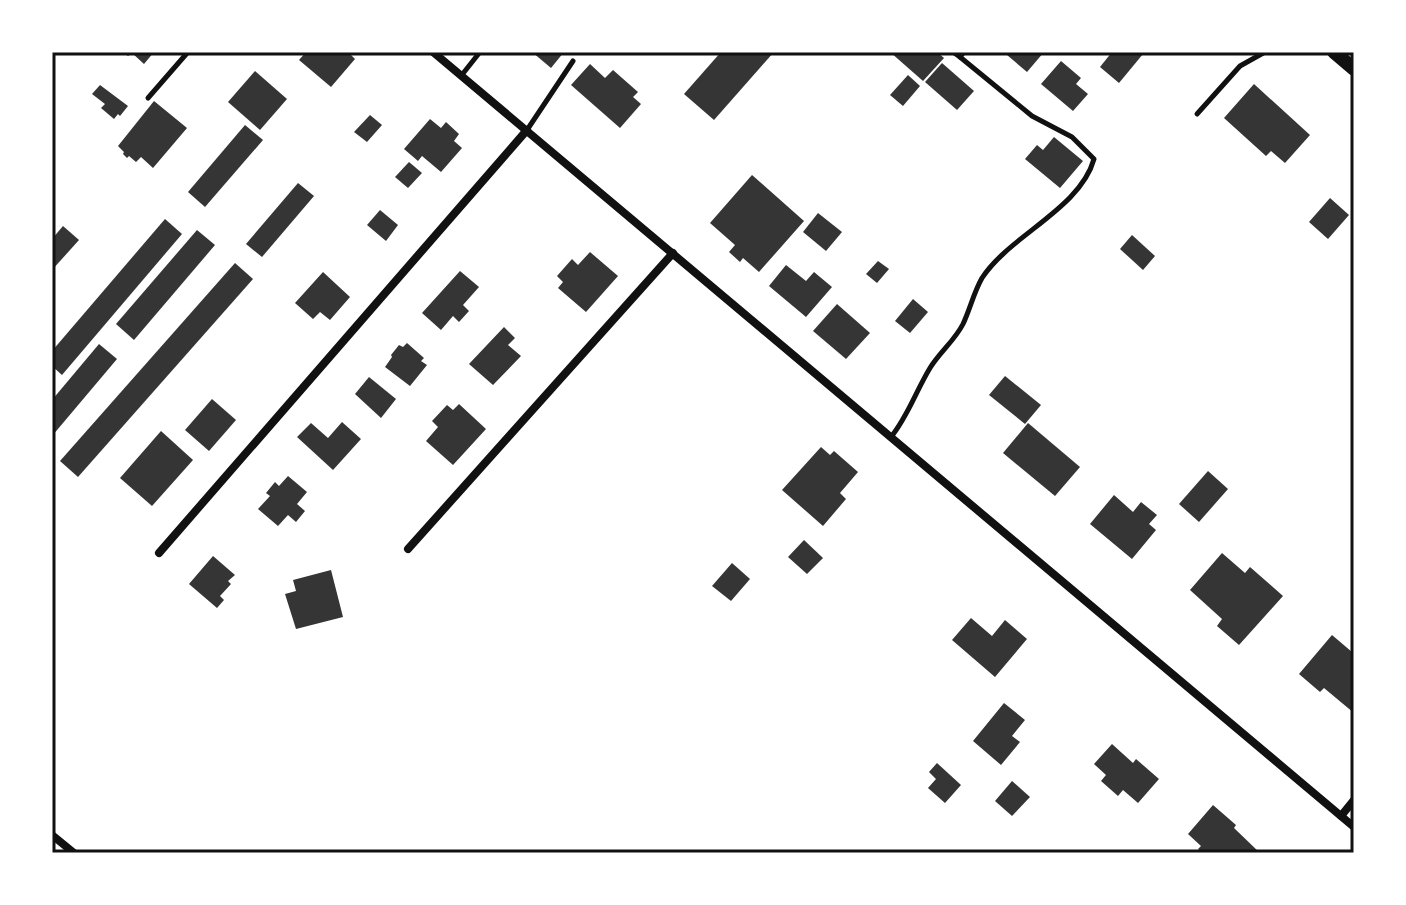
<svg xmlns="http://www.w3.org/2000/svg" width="1406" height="905" viewBox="0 0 1406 905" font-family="'Titillium Web',sans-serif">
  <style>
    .building { fill: #353535 }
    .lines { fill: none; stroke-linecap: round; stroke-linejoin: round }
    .service { stroke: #111; stroke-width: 5 }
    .minor { stroke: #111; stroke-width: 8 }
    .tertiary { stroke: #111; stroke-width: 14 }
    .neatline { fill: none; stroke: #111; stroke-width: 3 }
  </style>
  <rect width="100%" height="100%" fill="#fff"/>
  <!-- building -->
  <g class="building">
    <polygon points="123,52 154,52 144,64 132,53 128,56"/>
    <polygon points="306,52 348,52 355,59 331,87 299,60"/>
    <polygon points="532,52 564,52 551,68"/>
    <polygon points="721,52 774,52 714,120 684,94"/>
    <polygon points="890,52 937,52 944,58 923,81"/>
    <polygon points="1009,52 1044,52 1027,72 1007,55"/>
    <polygon points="1112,52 1140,52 1143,54 1119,83 1100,67"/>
    <polygon points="1061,61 1081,78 1076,84 1088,94 1073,111 1041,84"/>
    <polygon points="942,63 974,91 957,110 925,82"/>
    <polygon points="590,64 605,78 613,70 638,92 633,97 641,104 620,128 571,85"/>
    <polygon points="255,71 287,99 260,130 228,102"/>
    <polygon points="908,75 920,86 903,106 890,95"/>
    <polygon points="1254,84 1310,135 1285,163 1271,151 1266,156 1224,118"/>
    <polygon points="100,85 128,106 120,116 118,114 114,119 101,108 105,104 92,94"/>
    <polygon points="154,101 187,128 153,168 141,157 136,162 129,156 127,158 123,154 124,152 118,146"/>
    <polygon points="370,115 382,125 367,142 354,132"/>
    <polygon points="430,119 441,128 446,122 459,134 454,141 462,148 441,172 422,156 418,161 404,149"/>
    <polygon points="245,125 263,140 205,207 188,192"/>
    <polygon points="1054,137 1083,161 1060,188 1025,159 1037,145 1043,150"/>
    <polygon points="409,162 422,173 408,188 395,177"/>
    <polygon points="752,175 804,221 759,272 743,258 740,262 729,252 735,245 710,223"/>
    <polygon points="298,183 314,196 262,257 246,244"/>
    <polygon points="1330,198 1349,215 1328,239 1309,222"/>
    <polygon points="380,210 398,225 386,241 367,225"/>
    <polygon points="818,213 842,232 826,251 803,232"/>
    <polygon points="165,219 182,234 62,375 52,366 52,351"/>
    <polygon points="63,226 79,240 52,270 52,239"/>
    <polygon points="197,230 215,245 134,340 116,324"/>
    <polygon points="1132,235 1155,256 1143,270 1120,249"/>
    <polygon points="590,252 618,276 586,312 558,288 563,282 557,276 572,259 578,265"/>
    <polygon points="878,261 889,269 877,283 866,274"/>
    <polygon points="235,263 253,279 78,477 60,461"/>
    <polygon points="786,265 806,281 814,272 832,287 806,317 769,286"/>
    <polygon points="460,271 479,287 463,305 469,311 459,322 453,316 441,330 422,313"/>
    <polygon points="323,272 350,297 330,320 320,312 313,319 295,303"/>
    <polygon points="913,299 928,312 910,333 895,321"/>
    <polygon points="837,304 870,333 846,359 813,331"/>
    <polygon points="504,327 515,338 508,345 521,356 493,385 469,364"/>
    <polygon points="407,343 424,358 421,361 427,365 410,386 385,367 392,357 391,355 399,345 403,347"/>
    <polygon points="99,344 117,359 52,436 52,400"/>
    <polygon points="1005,376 1041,405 1025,424 989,395"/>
    <polygon points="369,377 396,399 381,418 355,394"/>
    <polygon points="212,399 236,420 209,451 185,430"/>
    <polygon points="459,404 486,429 453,465 426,441 438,427 432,421 447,405 453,410"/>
    <polygon points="342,422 361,439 333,470 297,437 311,423 328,438"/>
    <polygon points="1028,423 1080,467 1055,496 1003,453"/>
    <polygon points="161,431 193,460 152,506 120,478"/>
    <polygon points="821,447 830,455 834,451 858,472 840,493 846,499 823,526 782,490"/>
    <polygon points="1208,471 1228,489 1199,522 1179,504"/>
    <polygon points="288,476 307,492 297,504 305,511 296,522 288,515 278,526 258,509 270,496 266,493 275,482 279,486"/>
    <polygon points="1114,495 1133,512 1141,502 1157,515 1149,524 1156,530 1132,559 1090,524"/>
    <polygon points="804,540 823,558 807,574 788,557"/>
    <polygon points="1222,553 1245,573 1250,567 1283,596 1239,645 1217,626 1222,619 1190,590"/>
    <polygon points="213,556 235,575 228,581 231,584 220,596 224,600 217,608 189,584"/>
    <polygon points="732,563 750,579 731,601 712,586"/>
    <polygon points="331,570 343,617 296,629 285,594 296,591 293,580"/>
    <polygon points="971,618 992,636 1005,620 1027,639 995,677 952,640"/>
    <polygon points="1332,635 1352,652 1354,649 1354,713 1324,688 1320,692 1299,674"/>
    <polygon points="1004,703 1025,720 1012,736 1020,742 1001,765 973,741"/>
    <polygon points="1112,744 1133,763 1136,759 1159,779 1138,803 1123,790 1118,796 1101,781 1106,775 1094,764"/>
    <polygon points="937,763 961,785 945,803 928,788 936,779 929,772"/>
    <polygon points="1012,781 1030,797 1012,816 995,801"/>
    <polygon points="1213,805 1236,825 1234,828 1260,853 1202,853 1198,849 1201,846 1188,834"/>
  </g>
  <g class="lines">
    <!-- service -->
    <g class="service">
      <polyline points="953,52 960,57"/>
      <polyline points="461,76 480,52"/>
      <polyline points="148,98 188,52"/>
      <polyline points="1197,114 1240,66 1265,52"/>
      <polyline points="527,130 573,61"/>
      <path d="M891 437C908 416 916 391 930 368 940 352 955 340 963 324 970 309 974 292 982 278 1010 235 1080 209 1094 159L1072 137 1032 116 960 57 964 52"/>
    </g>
    <!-- minor -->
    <g class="minor">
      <polyline points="433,52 1354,827"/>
      <polyline points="408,549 673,253"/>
      <polyline points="159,553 527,130"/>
      <polyline points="1341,816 1354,800"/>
      <polyline points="52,835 74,853"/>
    </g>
    <!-- tertiary -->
    <polyline class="tertiary" points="1334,52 1354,69"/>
  </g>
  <!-- border -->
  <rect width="1406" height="905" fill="none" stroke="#ffffff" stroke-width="108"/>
  <rect x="54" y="54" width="1298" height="797" class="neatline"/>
</svg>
